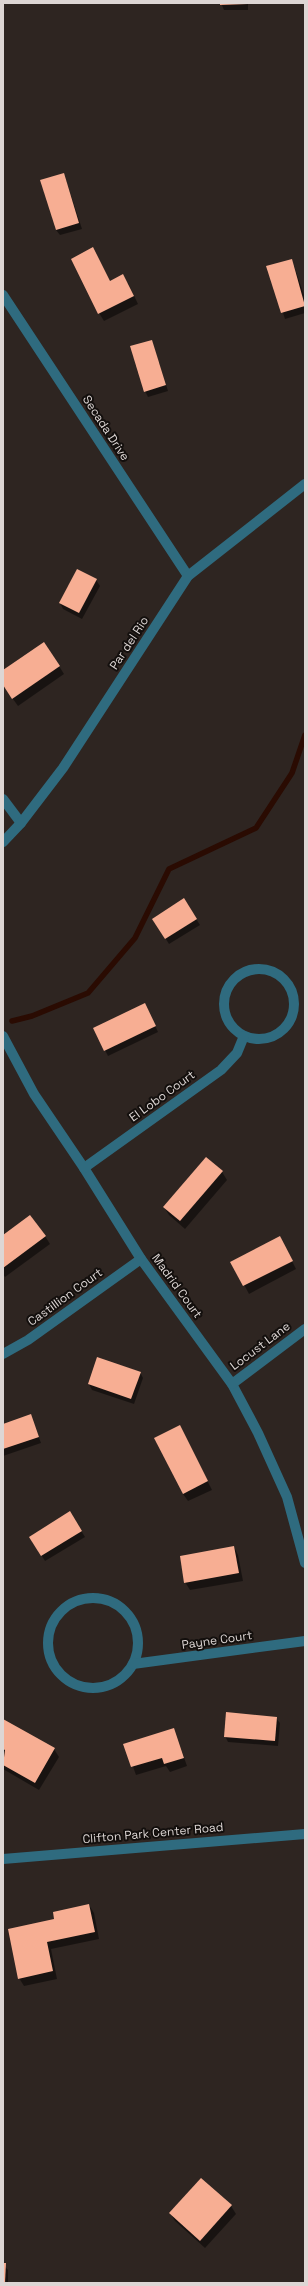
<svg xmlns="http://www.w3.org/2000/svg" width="308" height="2286" viewBox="0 0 308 2286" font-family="'Space Grotesk',sans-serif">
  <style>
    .shadow { fill: #0007 }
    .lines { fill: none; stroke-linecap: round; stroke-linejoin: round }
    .stream { stroke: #2a0b02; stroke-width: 5.5 }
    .building { fill: #f7ae93 }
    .minor { stroke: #2f6b7f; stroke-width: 10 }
    .labels { text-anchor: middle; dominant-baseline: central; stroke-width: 4; stroke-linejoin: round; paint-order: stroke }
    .street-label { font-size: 12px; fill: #ddd6d4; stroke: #130f0d }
  </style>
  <rect width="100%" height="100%" fill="#2e2521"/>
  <!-- shadow -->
  <g class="shadow">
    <polygon points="221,3 248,3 248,10 224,10"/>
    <polygon points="64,174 82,229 60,235 56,230"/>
    <polygon points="292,260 305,298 305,313 285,319 268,267"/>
    <polygon points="110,282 128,283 138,304 104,321 99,313"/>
    <polygon points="152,341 168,391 148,397 145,391"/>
    <polygon points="96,580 100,586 82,619 63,609 60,603"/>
    <polygon points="59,666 64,674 18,706 3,685 3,671"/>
    <polygon points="184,900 200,925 169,944 157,925"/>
    <polygon points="148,1010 158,1032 108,1056 105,1050"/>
    <polygon points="206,1158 222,1172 227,1180 185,1229 169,1215 164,1207"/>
    <polygon points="45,1236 50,1244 5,1277 3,1274 3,1237"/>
    <polygon points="284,1245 296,1269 249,1294 232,1262"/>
    <polygon points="97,1358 140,1372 143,1378 134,1404 92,1390 89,1384"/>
    <polygon points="31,1416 41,1443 3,1456 3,1425"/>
    <polygon points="184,1435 212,1490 188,1501 183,1494"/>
    <polygon points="70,1513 85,1537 45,1561 30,1537"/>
    <polygon points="234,1547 238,1555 243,1581 190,1590 185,1582"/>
    <polygon points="276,1718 280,1723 278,1746 228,1742 225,1736"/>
    <polygon points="3,1720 54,1749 59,1757 39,1790 3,1769"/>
    <polygon points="174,1729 187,1766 170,1772 166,1766 136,1775 125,1744"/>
    <polygon points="89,1905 94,1913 99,1939 51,1949 57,1979 24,1986 19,1978 56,1920"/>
    <polygon points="201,2179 231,2206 236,2214 205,2248 175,2221 170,2213"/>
    <polygon points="3,2264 8,2270 8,2283 3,2283"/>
  </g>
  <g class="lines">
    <!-- stream -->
    <polyline class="stream" points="12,1021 32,1016 88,993 135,938 169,869 256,828 292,773 305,735"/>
  </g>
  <!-- building -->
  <g class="building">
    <polygon points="220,3 248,3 248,4 220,5"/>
    <polygon points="64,173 79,223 56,230 40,180"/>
    <polygon points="93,247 110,281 123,274 134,296 98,314 71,259"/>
    <polygon points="292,259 305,306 281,313 266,266"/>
    <polygon points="152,340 166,385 144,392 130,346"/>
    <polygon points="77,569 97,579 79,613 59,603"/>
    <polygon points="44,642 60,666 12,699 3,685 3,670"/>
    <polygon points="184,898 197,919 165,939 152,919"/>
    <polygon points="145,1003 156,1026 104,1051 93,1028"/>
    <polygon points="206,1157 223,1171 180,1221 163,1207"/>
    <polygon points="30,1215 46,1236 3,1268 3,1235"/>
    <polygon points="280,1236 293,1261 243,1286 230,1262"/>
    <polygon points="97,1357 141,1372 131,1399 88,1384"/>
    <polygon points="31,1414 39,1437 3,1449 3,1424"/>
    <polygon points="180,1425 208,1481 183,1494 154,1438"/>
    <polygon points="70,1511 82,1531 41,1556 29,1537"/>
    <polygon points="234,1546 239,1573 184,1583 180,1556"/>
    <polygon points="226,1712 277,1717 275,1741 224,1737"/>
    <polygon points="3,1719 55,1748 35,1783 3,1765 5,1750 3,1749"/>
    <polygon points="174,1728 184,1758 164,1764 162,1758 131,1767 123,1744"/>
    <polygon points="89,1904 95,1932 47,1942 53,1971 18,1979 8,1929 54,1919 53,1912"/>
    <polygon points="201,2178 232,2205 200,2241 169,2213"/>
    <polygon points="3,2263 6,2263 5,2283 3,2283"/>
  </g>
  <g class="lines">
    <!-- minor -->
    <g class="minor">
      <polyline points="3,295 188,576"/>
      <polyline points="3,799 21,823"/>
      <polyline points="3,842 21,823 63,768 188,576 305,484"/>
      <circle cx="259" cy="1004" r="35"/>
      <polyline points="3,1036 34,1094 84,1168 141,1259 232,1384 258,1433 287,1497 305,1563"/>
      <polyline points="84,1168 221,1070 237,1053 244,1036"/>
      <polyline points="3,1354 28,1340 141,1259"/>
      <polyline points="232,1384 305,1329"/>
      <circle cx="93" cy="1643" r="45"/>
      <polyline points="133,1664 305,1641"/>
      <polyline points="3,1859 305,1834"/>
    </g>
  </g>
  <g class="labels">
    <!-- street labels -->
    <g class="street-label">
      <text transform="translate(106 428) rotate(57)">Secada Drive</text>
      <text transform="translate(129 643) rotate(-57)">Par del Rio</text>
      <text transform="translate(162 1096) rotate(-36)">El Lobo Court</text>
      <text transform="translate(177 1286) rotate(54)">Madrid Court</text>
      <text transform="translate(65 1297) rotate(-36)">Castillion Court</text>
      <text transform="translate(260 1346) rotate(-37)">Locust Lane</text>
      <text transform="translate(217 1640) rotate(-8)">Payne Court</text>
      <text transform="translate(153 1833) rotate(-5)">Clifton Park Center Road</text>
    </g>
  </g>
  <!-- border -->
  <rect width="308" height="2286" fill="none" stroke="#ddd6d4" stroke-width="8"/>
</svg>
